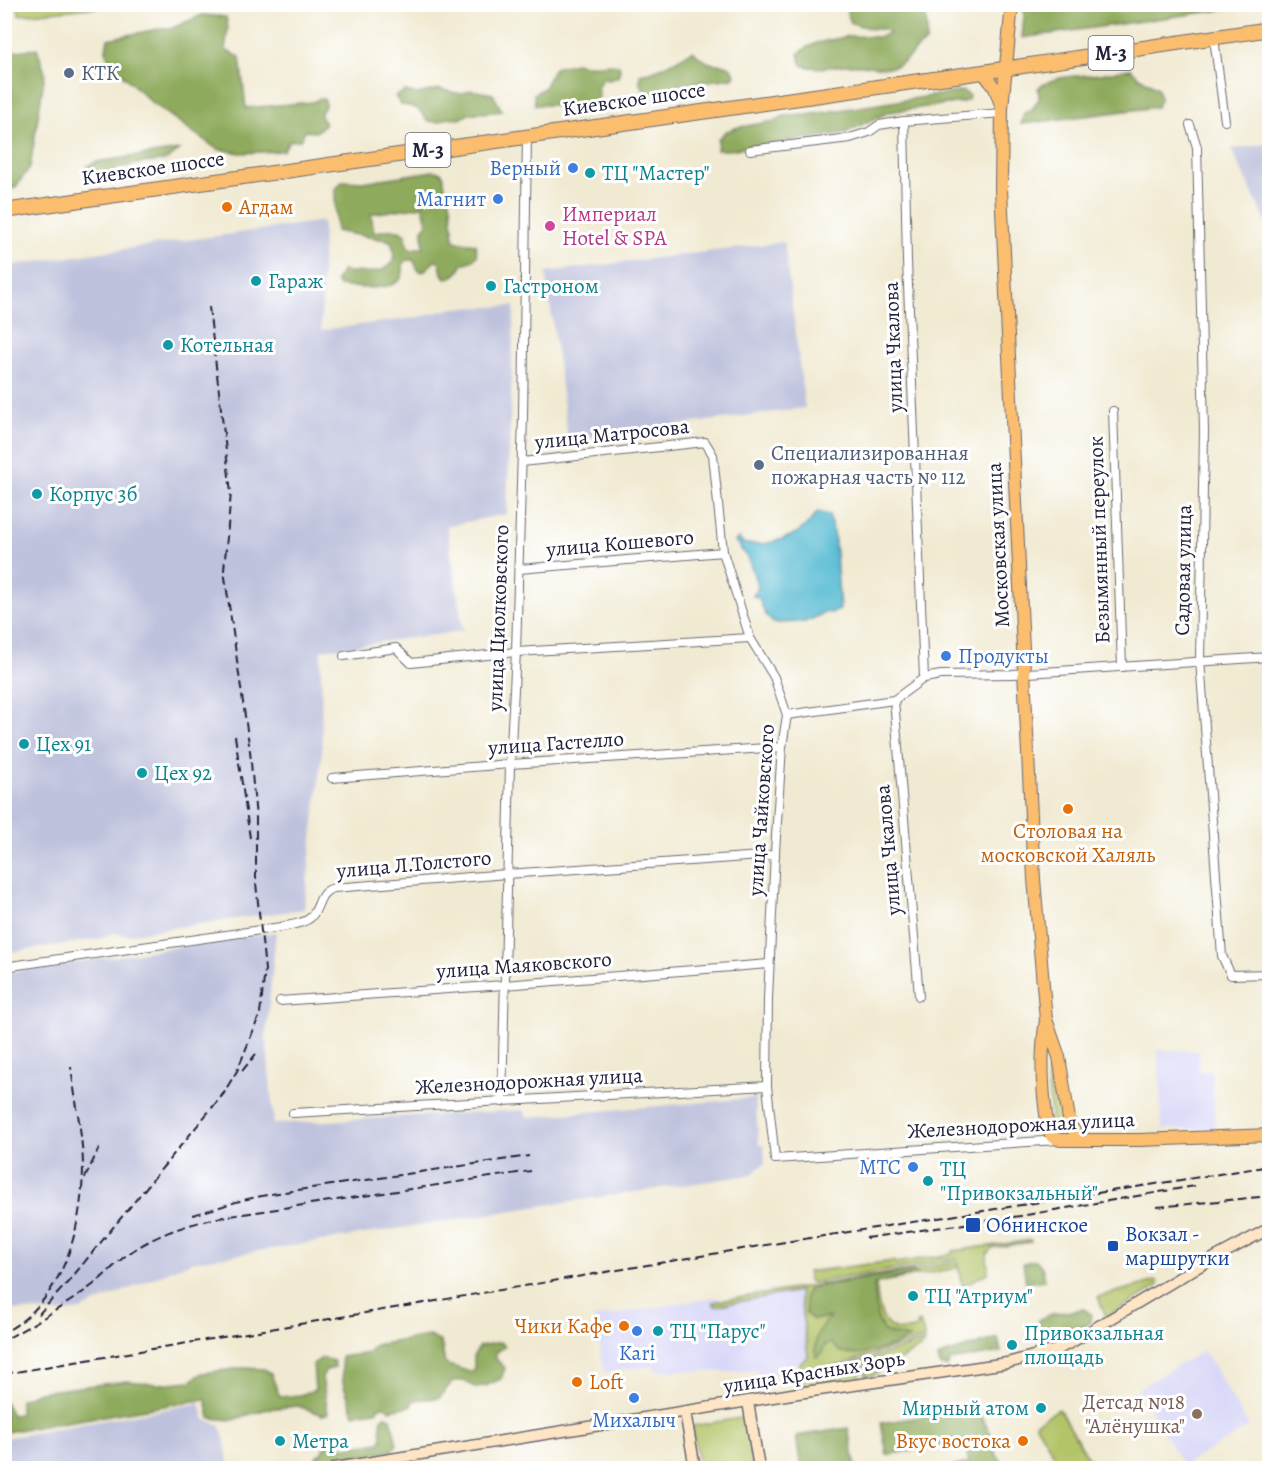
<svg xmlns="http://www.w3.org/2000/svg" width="1274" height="1473" viewBox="0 0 1274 1473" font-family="Alegreya,serif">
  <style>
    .built { fill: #d8d7f8 }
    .industrial { fill: #bfc2dd }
    .green { fill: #b3c468; stroke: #6a7352; stroke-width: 1.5 }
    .forest { fill: #8eaa5c; stroke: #58664c; stroke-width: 1.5; fill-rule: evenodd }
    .water { fill: #53b9d1; stroke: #3a6e86; stroke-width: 1.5 }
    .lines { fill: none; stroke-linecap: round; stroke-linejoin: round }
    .street-casing { stroke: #6a6870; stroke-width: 10 }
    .secondary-casing { stroke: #6a6870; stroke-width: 13 }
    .primary-casing { stroke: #6a6870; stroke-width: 14 }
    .highway-casing { stroke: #6a6870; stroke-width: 16 }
    .street { stroke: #fff; stroke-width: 8 }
    .secondary { stroke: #fde5c5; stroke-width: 10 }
    .primary { stroke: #fbbd6e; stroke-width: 12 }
    .highway { stroke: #fbbd6e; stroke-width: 14 }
    .rail { stroke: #22223b; stroke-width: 2; stroke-dasharray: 9 4.5; stroke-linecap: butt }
    .service-dot { fill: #5c6f8a; stroke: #fff; stroke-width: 2 }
    .shop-dot { fill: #3f7fe0; stroke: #fff; stroke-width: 2 }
    .culture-dot { fill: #0f9aa8; stroke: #fff; stroke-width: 2 }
    .food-dot { fill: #e8710a; stroke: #fff; stroke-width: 2 }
    .hotel-dot { fill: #d1479c; stroke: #fff; stroke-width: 2 }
    .transit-dot { fill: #1a4fb4; stroke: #fff; stroke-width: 2 }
    .education-dot { fill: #8d6e63; stroke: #fff; stroke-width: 2 }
    .labels { text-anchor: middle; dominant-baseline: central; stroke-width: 6; stroke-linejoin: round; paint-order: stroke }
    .shield { fill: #fff; stroke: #646476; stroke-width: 1.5 }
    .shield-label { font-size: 20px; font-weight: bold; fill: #22223b }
    .service-label { font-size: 21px; fill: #4e5e75; stroke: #fff; text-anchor: start }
    .street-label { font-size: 21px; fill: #22223b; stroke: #fff }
    .shop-label { font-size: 21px; fill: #366cbe; stroke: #fff; text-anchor: end }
    .culture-label { font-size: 21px; fill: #0d838f; stroke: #fff; text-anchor: start }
    .food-label { font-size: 21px; fill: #c56008; stroke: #fff; text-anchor: start }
    .hotel-label { font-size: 21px; fill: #b23c85; stroke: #fff; text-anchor: start }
    .transit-label { font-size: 21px; fill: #164399; stroke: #fff; text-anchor: start }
    .education-label { font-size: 21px; fill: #785e54; stroke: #fff; text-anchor: end }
  </style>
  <rect width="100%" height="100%" fill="#fff"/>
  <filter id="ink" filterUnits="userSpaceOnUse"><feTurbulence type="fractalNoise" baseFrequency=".0167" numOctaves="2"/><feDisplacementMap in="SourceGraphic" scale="12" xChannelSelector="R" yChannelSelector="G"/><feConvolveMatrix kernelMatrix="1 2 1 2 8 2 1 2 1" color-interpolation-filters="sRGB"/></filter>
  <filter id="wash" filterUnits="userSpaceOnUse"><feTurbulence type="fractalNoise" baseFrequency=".008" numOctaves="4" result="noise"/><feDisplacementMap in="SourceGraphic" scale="24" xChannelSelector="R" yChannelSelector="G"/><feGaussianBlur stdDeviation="1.35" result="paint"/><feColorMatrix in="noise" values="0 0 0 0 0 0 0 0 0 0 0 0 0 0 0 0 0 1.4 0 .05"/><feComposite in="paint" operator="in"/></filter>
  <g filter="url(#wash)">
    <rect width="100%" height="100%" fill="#f1ead2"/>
    <!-- built -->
    <g class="built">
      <polygon points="1158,1050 1199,1051 1199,1071 1211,1071 1216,1129 1162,1129"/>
      <polygon points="799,1291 808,1357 801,1362 777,1367 778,1373 758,1377 757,1370 730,1372 655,1370 654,1366 604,1372 594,1318 715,1297 728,1303"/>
      <polygon points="1204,1350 1249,1427 1183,1466 1138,1389"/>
    </g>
    <!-- industrial -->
    <g class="industrial">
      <polygon points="1269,133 1269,228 1231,149 1267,144"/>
      <polygon points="323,221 321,330 415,318 454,308 514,306 507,514 447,526 463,631 321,650 322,753 304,909 124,935 112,933 99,939 5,953 5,266"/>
      <polygon points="784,242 805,408 568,440 546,272"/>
      <polygon points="276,932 266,1036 274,1124 524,1110 527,1117 755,1098 759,1145 764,1145 765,1163 751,1175 546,1205 191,1262 80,1310 57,1313 5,1309 5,973"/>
      <polygon points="200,1403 205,1420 220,1425 225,1441 229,1468 5,1468 5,1438"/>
    </g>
    <!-- green -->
    <g class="green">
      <polygon points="18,5 18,4 123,5 19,15"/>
      <polygon points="1051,1068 1056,1070 1064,1126 1059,1130 1052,1126 1047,1073"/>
      <polygon points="1031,1240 1031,1242 992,1248 987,1254 988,1273 962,1286 957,1259 812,1283 809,1281 807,1272 893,1261 895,1263 952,1254 953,1251"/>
      <path d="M957 1262 958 1268 876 1283C879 1311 881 1339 918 1328L917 1323 920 1322 925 1338 843 1364 799 1374 798 1366 808 1356 799 1291 715 1306 713 1302Z"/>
      <polygon points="1156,1281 1158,1282 1158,1286 1106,1317 1098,1297"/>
      <polygon points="925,1341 920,1348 874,1375 865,1377 867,1366 872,1358"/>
      <polygon points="867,1359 859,1378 804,1387 801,1384 799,1377 821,1373"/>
      <polygon points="1059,1409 1094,1468 1062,1468 1035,1423"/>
      <polygon points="745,1417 753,1468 699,1468 692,1426"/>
    </g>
    <!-- forest -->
    <g class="forest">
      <path d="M849 5H895L925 9 927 31 926 42C914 49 906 64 892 67 880 69 869 65 858 65 839 63 821 72 802 65L798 54 806 48 817 43 849 36 880 37 889 33 884 29H872L851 23 847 12Z"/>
      <polygon points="1025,5 1025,4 1256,5 1022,38"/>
      <polygon points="202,15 226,17 228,28 225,50 240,57 246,108 313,102 320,98 325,100 325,106 320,115 325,124 316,132 305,131 300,140 289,141 283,151 240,153 217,149 152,103 108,61 106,50 108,39 158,29 170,29"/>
      <polygon points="37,48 45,73 30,167 15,188 5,190 5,53"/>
      <path d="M693 51C698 56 703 61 710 63 721 66 729 61 735 74L733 78 675 85 668 94 646 93 640 84V74C660 71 675 60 693 51Z"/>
      <path d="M576 63C593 69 603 62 619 65L620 70 618 77 609 80 602 79 597 88 599 98 568 108 557 105H535L534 94 544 88 554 68Z"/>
      <path d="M1131 69 1139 77 1158 88 1160 99 1157 107 1021 124 1024 113 1033 108 1039 99 1038 88C1056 74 1076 77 1098 74 1109 73 1120 70 1131 69Z"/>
      <path d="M439 89 461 94 471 90 493 94 502 111 469 114 460 119 448 118 438 122 427 121C421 109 415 106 401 105L395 96 406 91 417 94Z"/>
      <polygon points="963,91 969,95 968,100 963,102 889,112 845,133 728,150 717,150 718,139 725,132 735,128 775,121 784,116 807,115"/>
      <path d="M179 150C164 166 154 160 135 164 121 167 108 173 94 175L87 166 96 162Z"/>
      <path d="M433 171 441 172 444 177C443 187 449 195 451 206 452 217 453 229 454 241L476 244 477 256 473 260 463 264C458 273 456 277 445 278L442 274 440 263 436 260 423 272 418 270 413 260H408L403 264C403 268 404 274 401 278 394 292 353 287 339 286L336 281 342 271C358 273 382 276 393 262L394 251 391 241 336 231 335 189 343 181 363 182ZM423 206 427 224 423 229V247L412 249 407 246 406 234 394 229 374 232 371 214Z"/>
      <polygon points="1036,1260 1042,1267 1045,1280 1026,1283 1023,1263"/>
      <path d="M912 1271 917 1273 874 1284 877 1317 884 1332 909 1338C895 1346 858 1359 842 1352 838 1351 834 1345 831 1343L824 1346 822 1353 816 1357C814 1336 817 1332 830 1317L813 1320 806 1314 805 1295 809 1288Z"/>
      <polygon points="1084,1309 1091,1314 1090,1323 1061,1340 1045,1344 1042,1341 1038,1320 1052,1314"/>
      <polygon points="429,1336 441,1342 445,1364 470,1372 474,1370 474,1355 480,1346 500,1342 505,1346 496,1353 496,1359 505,1368 501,1379 485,1386 475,1387 464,1381 453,1381 439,1398 414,1400 410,1406 390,1410 385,1406 379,1407 376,1411 354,1414 343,1383 341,1357 368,1353 375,1345"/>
      <polygon points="998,1338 1001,1352 950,1361 947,1367 940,1366 938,1358 942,1355"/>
      <polygon points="322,1358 334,1361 335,1368 326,1370 322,1377 328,1414 322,1415 298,1406 267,1409 232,1420 210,1418 206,1399 5,1432 5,1402 12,1415 20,1414 20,1400 39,1392 127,1381 158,1384 191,1381 202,1373 242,1368 264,1369 271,1374 280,1397 300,1395 315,1390 313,1364"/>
      <polygon points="976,1408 997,1444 992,1447 1005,1468 943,1468 969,1463 965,1441 887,1455 881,1423"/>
      <path d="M386 1416 391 1418 397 1444 392 1451 318 1462 316 1456 322 1453 330 1437 334 1445 346 1447 381 1442C384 1433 378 1426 383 1417Z"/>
      <polygon points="848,1428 856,1468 801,1468 796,1436"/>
    </g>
    <!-- water -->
    <path class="water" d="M818 512 829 515 835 541 840 610 830 613 827 612 805 622 773 623 765 614 759 598 753 596 758 587 748 558 735 541 739 538 742 543C758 547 783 541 798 532 805 528 812 519 818 512Z"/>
  </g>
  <g filter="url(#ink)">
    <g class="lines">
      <!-- street casing -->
      <g class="street-casing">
        <g id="street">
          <polyline points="1214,38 1225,121"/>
          <polyline points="904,121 907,261 924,678"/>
          <polyline points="1190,125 1197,147 1204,431 1200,660 1222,956 1231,975 1270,974"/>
          <polyline points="750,150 850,138 869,132 879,125 904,121 1002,113"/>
          <polyline points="1113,411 1122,667"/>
          <polyline points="522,462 705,442 713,455 723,552 750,638 774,677 787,715 782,747 775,852 768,998 767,1086 775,1159 1058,1140"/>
          <polyline points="519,569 723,552"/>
          <polyline points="344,656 396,648 411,663 516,652 750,638"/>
          <polyline points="894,700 919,996"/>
          <polyline points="787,715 894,700 924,678 941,675 1013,674 1270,657"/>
          <polyline points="332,778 510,764 782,747"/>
          <path d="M4 967 281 927C290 925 303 924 310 918 321 908 317 892 334 888L507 874 775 855"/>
          <polyline points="280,1001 504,985 769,964"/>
          <polyline points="502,1102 510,764 516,652 523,416 527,135"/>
          <polyline points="293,1113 767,1086"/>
        </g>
      </g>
      <!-- secondary casing -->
      <g class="secondary-casing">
        <g id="secondary">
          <polyline points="748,1402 759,1468"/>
          <polyline points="685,1412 695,1468"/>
          <polyline points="335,1468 798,1393 1007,1363 1056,1350 1072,1342 1194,1269 1270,1228"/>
        </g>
      </g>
      <!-- primary casing -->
      <g class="primary-casing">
        <g id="primary">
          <path d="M1012 4 1002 108 1001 189 1034 879 1046 1020C1040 1056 1042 1092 1048 1128L1052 1136 1060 1140H1140L1270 1135"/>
          <polyline points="983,72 995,88 1001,105"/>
          <polyline points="1047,1022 1059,1057 1070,1125 1077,1135 1085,1140"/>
        </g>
      </g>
      <!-- highway casing -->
      <g class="highway-casing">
        <polyline id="highway" points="4,211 983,72 1270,29"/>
      </g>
      <!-- street -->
      <use href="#street" class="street"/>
      <!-- secondary -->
      <use href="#secondary" class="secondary"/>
      <!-- primary -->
      <use href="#primary" class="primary"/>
      <!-- highway -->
      <use href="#highway" class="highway"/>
      <!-- rail -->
      <g class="rail">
        <polyline points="209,307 231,493 224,570 250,751 256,818 256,883 265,970 260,1014 237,1071 221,1097"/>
        <polyline points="235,736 250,838"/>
        <polyline points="242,1071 256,1054"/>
        <polyline points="85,1178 99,1148"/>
        <polyline points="1157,1207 1270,1196"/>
        <polyline points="193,1215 243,1200 271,1194 529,1156"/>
        <polyline points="866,1238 1020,1216 1195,1186"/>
        <polyline points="38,1315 68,1282 225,1092"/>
        <path d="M10 1329C64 1297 82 1228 83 1168 83 1135 75 1100 71 1067"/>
        <path d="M8 1338C38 1321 67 1305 94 1284 106 1275 116 1263 128 1254 155 1235 185 1225 217 1218L531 1171"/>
        <polyline points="4,1374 766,1245 1270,1166"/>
      </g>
    </g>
  </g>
  <!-- markers -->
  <g class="service-dot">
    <circle cx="69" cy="73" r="6"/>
    <circle cx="759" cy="465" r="6"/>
  </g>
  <g class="shop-dot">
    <circle cx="573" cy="168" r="6"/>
    <circle cx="498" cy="199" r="6"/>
    <circle cx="946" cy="656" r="6"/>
    <circle cx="913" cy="1167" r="6"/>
    <circle cx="637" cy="1331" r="6"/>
    <circle cx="634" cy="1398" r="6"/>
  </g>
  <g class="culture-dot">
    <circle cx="590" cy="173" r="6"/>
    <circle cx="256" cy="281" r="6"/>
    <circle cx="491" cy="286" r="6"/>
    <circle cx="168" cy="345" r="6"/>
    <circle cx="37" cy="494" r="6"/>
    <circle cx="24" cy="744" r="6"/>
    <circle cx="142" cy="773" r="6"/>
    <circle cx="928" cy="1181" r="6"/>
    <circle cx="913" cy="1296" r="6"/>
    <circle cx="658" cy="1331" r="6"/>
    <circle cx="1012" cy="1345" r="6"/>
    <circle cx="1041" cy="1408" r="6"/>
    <circle cx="280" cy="1441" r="6"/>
  </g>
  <g class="food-dot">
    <circle cx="227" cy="207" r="6"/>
    <circle cx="1068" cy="809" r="6"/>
    <circle cx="624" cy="1326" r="6"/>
    <circle cx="577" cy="1382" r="6"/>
    <circle cx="1023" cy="1441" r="6"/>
  </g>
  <circle class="hotel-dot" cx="550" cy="226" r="6"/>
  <g class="transit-dot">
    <rect x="965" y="1217" width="16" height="16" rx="3"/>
    <rect x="1107" y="1240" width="12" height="12" rx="3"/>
  </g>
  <circle class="education-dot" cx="1197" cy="1414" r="6"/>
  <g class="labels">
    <!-- shield labels -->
    <g class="shield">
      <rect x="1088.5" y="36" width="45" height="34" rx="4.5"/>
      <rect x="405.5" y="133" width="45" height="34" rx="4.5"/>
    </g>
    <g class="shield-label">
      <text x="1111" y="53">М-3</text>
      <text x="428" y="150">М-3</text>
    </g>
    <!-- service labels -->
    <g class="service-label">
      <text x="81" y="73">КТК</text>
      <text x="771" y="453">Специализированная<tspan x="771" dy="24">пожарная часть № 112</tspan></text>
    </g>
    <!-- street labels -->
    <g class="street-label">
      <text transform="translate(634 99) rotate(-8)">Киевское шоссе</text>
      <text transform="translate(153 168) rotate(-8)">Киевское шоссе</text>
      <text transform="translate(893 347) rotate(-92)">улица Чкалова</text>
      <text transform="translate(612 434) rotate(-6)">улица Матросова</text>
      <text transform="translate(1099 540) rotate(-92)">Безымянный переулок</text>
      <text transform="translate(620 543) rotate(-5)">улица Кошевого</text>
      <text transform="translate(998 545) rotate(-93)">Московская улица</text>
      <text transform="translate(1183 570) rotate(-89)">Садовая улица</text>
      <text transform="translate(498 618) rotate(-88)">улица Циолковского</text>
      <text transform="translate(556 743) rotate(-4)">улица Гастелло</text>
      <text transform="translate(761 810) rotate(-86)">улица Чайковского</text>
      <text transform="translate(888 850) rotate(-95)">улица Чкалова</text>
      <text transform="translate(414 864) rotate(-5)">улица Л.Толстого</text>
      <text transform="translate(524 965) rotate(-4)">улица Маяковского</text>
      <text transform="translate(529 1081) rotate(-3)">Железнодорожная улица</text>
      <text transform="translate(1021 1125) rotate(-3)">Железнодорожная улица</text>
      <text transform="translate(814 1372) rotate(-9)">улица Красных Зорь</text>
    </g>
    <!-- shop labels -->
    <g class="shop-label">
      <text x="561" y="168">Верный</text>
      <text x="486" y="199">Магнит</text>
      <text x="958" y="656" text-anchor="start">Продукты</text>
      <text x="901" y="1167">МТС</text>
      <text x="637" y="1353" text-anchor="middle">Kari</text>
      <text x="634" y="1420" text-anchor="middle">Михалыч</text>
    </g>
    <!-- culture labels -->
    <g class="culture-label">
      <text x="602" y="173">ТЦ "Мастер"</text>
      <text x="268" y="281">Гараж</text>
      <text x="503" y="286">Гастроном</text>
      <text x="180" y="345">Котельная</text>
      <text x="49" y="494">Корпус 3б</text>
      <text x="36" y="744">Цех 91</text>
      <text x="154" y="773">Цех 92</text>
      <text x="940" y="1169">ТЦ<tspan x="940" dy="24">"Привокзальный"</tspan></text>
      <text x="925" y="1296">ТЦ "Атриум"</text>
      <text x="670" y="1331">ТЦ "Парус"</text>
      <text x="1024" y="1333">Привокзальная<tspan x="1024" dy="24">площадь</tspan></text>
      <text x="1029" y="1408" text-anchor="end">Мирный атом</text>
      <text x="292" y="1441">Метра</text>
    </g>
    <!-- food labels -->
    <g class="food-label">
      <text x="239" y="207">Агдам</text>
      <text x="1068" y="831" text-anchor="middle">Столовая на<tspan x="1068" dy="24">московской Халяль</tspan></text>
      <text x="612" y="1326" text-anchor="end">Чики Кафе</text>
      <text x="589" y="1382">Loft</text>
      <text x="1011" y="1441" text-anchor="end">Вкус востока</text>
    </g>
    <!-- hotel labels -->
    <g class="hotel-label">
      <text x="562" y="214">Империал<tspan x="562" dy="24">Hotel &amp; SPA</tspan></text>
    </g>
    <!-- transit labels -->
    <g class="transit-label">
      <text x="986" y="1225">Обнинское</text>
      <text x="1125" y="1234">Вокзал -<tspan x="1125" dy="24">маршрутки</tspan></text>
    </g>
    <!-- education labels -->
    <g class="education-label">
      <text x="1185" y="1402">Детсад №18<tspan x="1185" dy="24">"Алёнушка"</tspan></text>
    </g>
  </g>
  <!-- margin -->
  <rect width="1274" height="1473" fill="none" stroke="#fff" stroke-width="24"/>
</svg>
